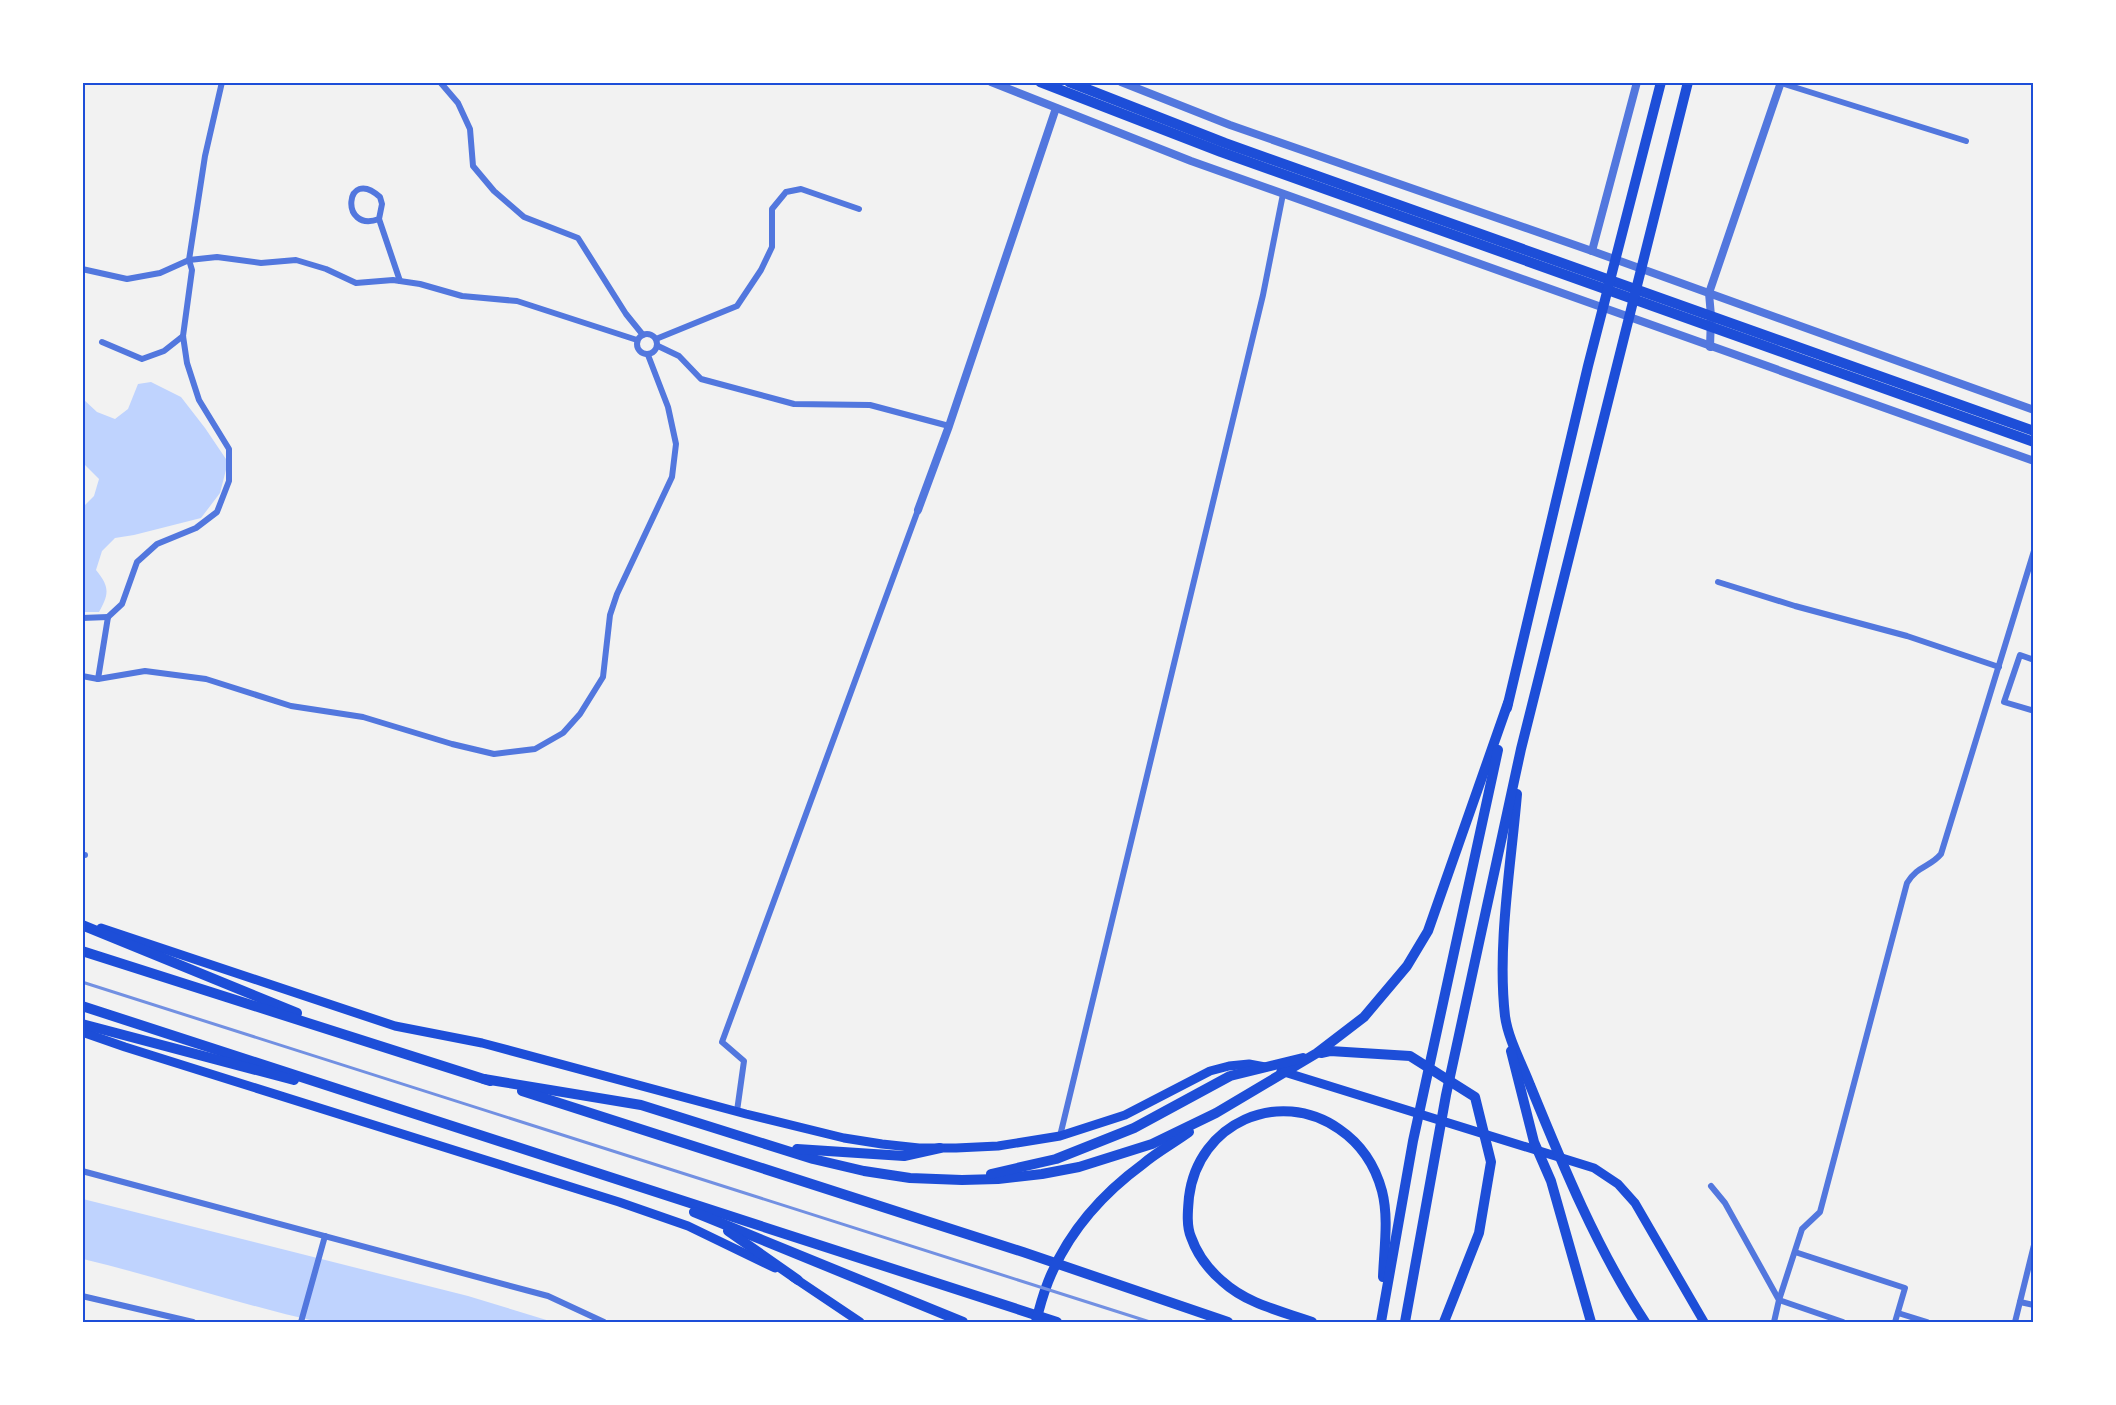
<svg xmlns="http://www.w3.org/2000/svg" width="2116" height="1405" viewBox="0 0 2116 1405" font-family="'Golos Text',sans-serif">
  <style>
    .water { fill: #bfd3fe }
    .lines { fill: none; stroke-linecap: round; stroke-linejoin: round }
    .minor { stroke: #5277de; stroke-width: 6 }
    .tertiary { stroke: #5277de; stroke-width: 8 }
    .secondary { stroke: #1d4ed8; stroke-width: 9 }
    .trunk { stroke: #1d4ed8; stroke-width: 10 }
    .motorway { stroke: #1d4ed8; stroke-width: 10 }
    .rail { stroke: #7290e2; stroke-width: 3 }
    .neatline { fill: none; stroke: #1d4ed8; stroke-width: 2 }
  </style>
  <rect width="100%" height="100%" fill="#f2f2f2"/>
  <!-- water -->
  <g class="water">
    <path d="M151 382 181 397 205 428 228 462 220 493 201 518 134 535 115 538 102 551 96 570C110 587 109 594 99 612H83V507L94 496 99 479 83 463V399L97 412 115 419 128 409 138 384Z"/>
    <path d="M83 1199 468 1296 553 1322H318C239 1304 162 1278 83 1259Z"/>
  </g>
  <g class="lines">
    <!-- minor -->
    <g class="minor">
      <polyline points="440,82 458,103 470,129 473,166 494,191 524,217 578,238 626,314 643,335"/>
      <polyline points="1781,83 1966,141"/>
      <path d="M379 219C339 234 345 165 380 197L382 204 379 219 400 281"/>
      <polyline points="82,269 127,279 160,273 189,260 217,257 261,263 296,260 326,269 356,283 393,280 420,284 462,296 517,301 637,340"/>
      <circle cx="647" cy="344" r="10"/>
      <polyline points="656,339 737,306 761,270 772,247 772,209 786,192 801,189 859,209"/>
      <polyline points="102,342 142,359 164,351 183,336"/>
      <polyline points="658,346 679,356 701,379 794,404 870,405 949,426"/>
      <polyline points="1718,582 1795,606 1907,636 1999,667"/>
      <polyline points="82,618 108,617"/>
      <polyline points="2034,660 2020,655 2004,702 2034,711"/>
      <polyline points="82,676 98,679 108,617 122,604 137,562 157,544 196,528 217,512 229,481 229,449 199,400 187,363 183,336 192,270 189,260 205,156 222,82"/>
      <polyline points="98,679 145,671 206,679 291,706 363,717 452,744 494,754 535,749 563,733 580,714 603,677 610,615 617,594 672,477 676,444 668,407 648,355"/>
      <polyline points="82,855 85,855"/>
      <polyline points="737,1111 744,1061 722,1042 918,510"/>
      <polyline points="1060,1136 1263,295 1283,194"/>
      <polyline points="82,1171 548,1296 604,1322"/>
      <polyline points="1711,1186 1725,1203 1779,1300 1774,1322"/>
      <polyline points="1795,1252 1905,1288 1895,1322"/>
      <polyline points="82,1296 193,1322"/>
      <polyline points="2020,1302 2034,1305"/>
      <polyline points="1898,1313 1927,1322"/>
      <polyline points="301,1322 325,1236"/>
      <path d="M1843 1322 1779 1300 1802 1229 1820 1212 1907 883C1918 865 1929 868 1941 854L2034 551"/>
      <polyline points="2015,1322 2034,1245"/>
    </g>
    <!-- tertiary -->
    <g class="tertiary">
      <polyline points="991,82 1191,161 2034,461"/>
      <polyline points="1121,82 1230,125 1592,251 2034,410"/>
      <polyline points="1592,251 1637,82"/>
      <polyline points="1710,347 1711,316 1709,293 1781,82"/>
      <polyline points="918,510 949,426 1056,108"/>
    </g>
    <!-- secondary -->
    <g class="secondary">
      <polyline points="101,928 395,1026 482,1043 746,1114 844,1138 882,1144 919,1148 956,1148 998,1146 1060,1136 1125,1115 1210,1071 1229,1066 1249,1064 1265,1067"/>
      <polyline points="82,1032 125,1047 619,1202 688,1226 775,1268"/>
      <polyline points="1281,1071 1594,1168 1618,1184 1635,1203 1704,1322"/>
      <polyline points="793,1277 860,1322"/>
    </g>
    <!-- trunk -->
    <g class="trunk">
      <polyline points="1040,82 1221,152 2034,442"/>
      <polyline points="1069,82 1225,143 2034,431"/>
    </g>
    <!-- motorway -->
    <g class="motorway">
      <polyline points="1507,708 1588,366 1661,82"/>
      <path d="M1517 794C1511 865 1497 946 1505 1016 1508 1039 1522 1064 1530 1085 1563 1166 1597 1249 1645 1322"/>
      <polyline points="82,925 297,1013"/>
      <polyline points="82,951 490,1081"/>
      <path d="M82 1006C408 1110 732 1218 1057 1322"/>
      <polyline points="82,1024 294,1080"/>
      <polyline points="1511,1051 1534,1142 1551,1181 1591,1322"/>
      <polyline points="1321,1053 1330,1051 1410,1056 1475,1097 1491,1162 1479,1233 1444,1322"/>
      <polyline points="484,1079 641,1105 813,1159 864,1171 910,1178 962,1180 998,1179 1042,1174 1079,1167 1152,1144 1216,1113 1317,1053 1364,1017 1407,966 1428,931 1508,703"/>
      <polyline points="522,1091 1023,1252 1228,1322"/>
      <polyline points="797,1149 904,1156 940,1148"/>
      <polyline points="991,1174 1056,1159 1134,1128 1230,1076 1303,1058"/>
      <polyline points="694,1212 963,1322"/>
      <polyline points="728,1231 798,1280"/>
      <path d="M1036 1322C1039 1309 1043 1295 1048 1282 1067 1234 1102 1194 1143 1164 1157 1152 1174 1143 1189 1132"/>
      <path d="M1312 1322C1281 1311 1247 1304 1222 1281 1208 1269 1197 1254 1191 1237 1186 1225 1188 1209 1189 1197 1198 1123 1279 1087 1339 1129 1361 1144 1375 1165 1382 1191 1389 1218 1384 1249 1383 1277"/>
      <polyline points="1381,1322 1413,1141 1498,750"/>
      <polyline points="1405,1322 1446,1095 1521,749 1688,82"/>
    </g>
    <!-- rail -->
    <polyline class="rail" points="82,982 1150,1322"/>
  </g>
  <!-- border -->
  <rect width="2116" height="1405" fill="none" stroke="#ffffff" stroke-width="168"/>
  <rect x="84" y="84" width="1948" height="1237" class="neatline"/>
</svg>
